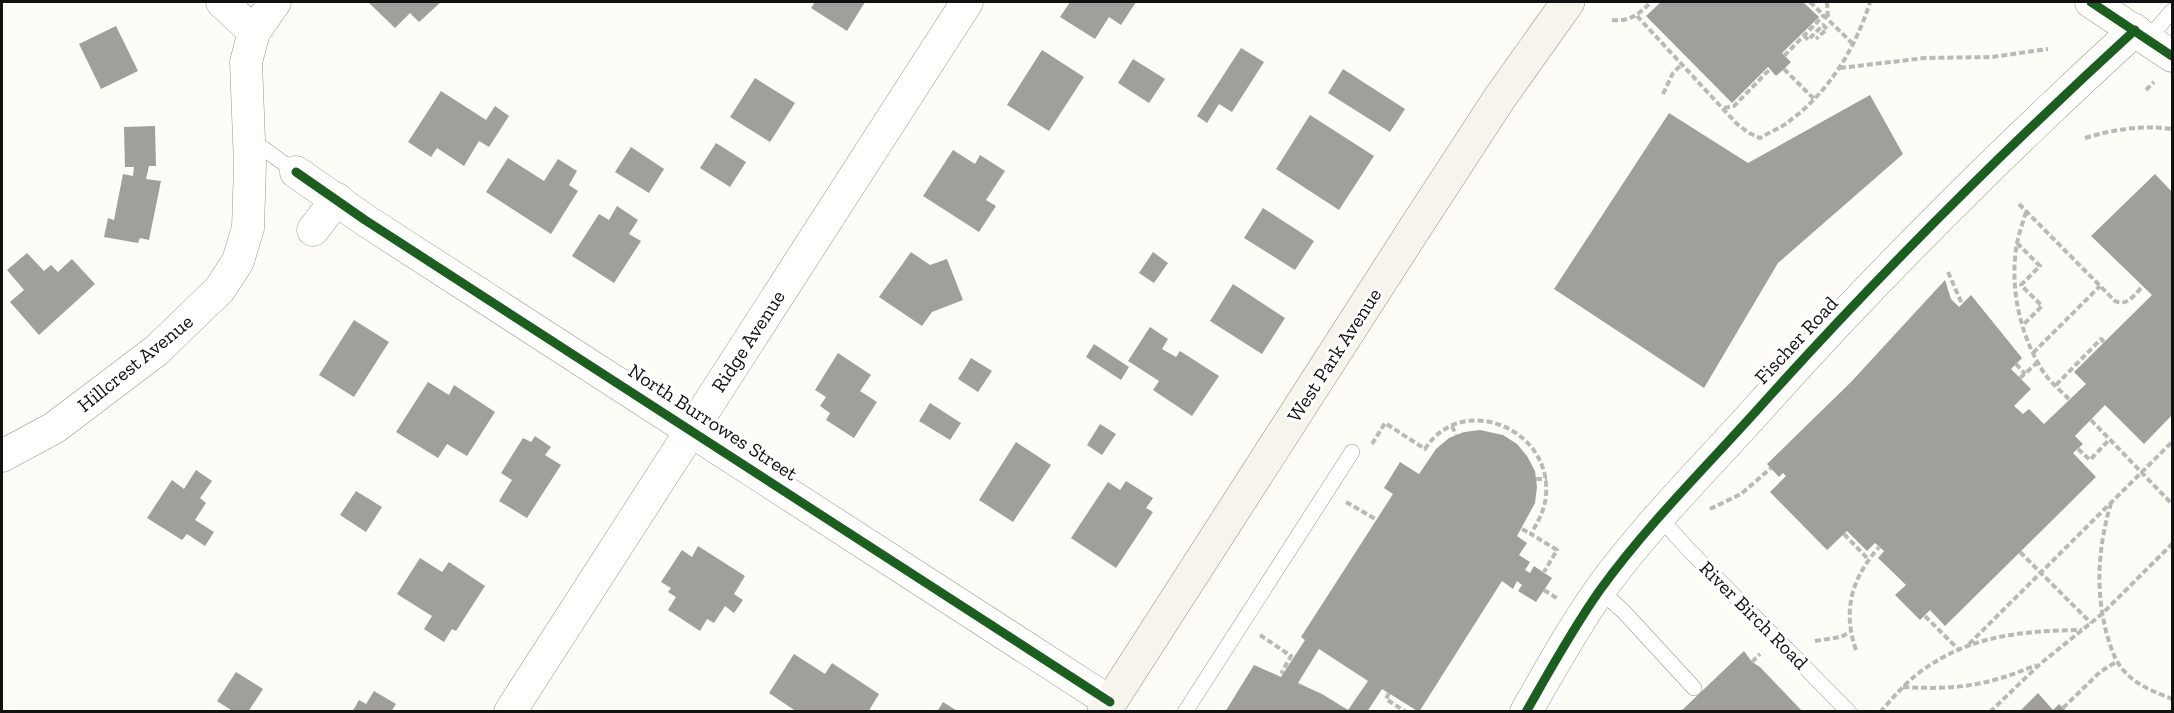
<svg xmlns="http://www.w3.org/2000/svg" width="2174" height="713" viewBox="0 0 2174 713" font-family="'Zilla Slab',serif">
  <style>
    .building { fill: #a19f9c; fill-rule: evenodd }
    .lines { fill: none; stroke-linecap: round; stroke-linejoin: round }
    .lane-casing { stroke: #979795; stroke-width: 16 }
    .street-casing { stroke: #979795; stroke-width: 33 }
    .secondary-casing { stroke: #8e8d8b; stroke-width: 34 }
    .path { stroke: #b9b9b8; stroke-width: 4; stroke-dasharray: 6 3; stroke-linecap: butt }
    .lane { stroke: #fffffe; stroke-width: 15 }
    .street { stroke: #fffffe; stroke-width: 32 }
    .secondary { stroke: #f6f4eb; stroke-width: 33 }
    .cycleway-casing { stroke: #fff; stroke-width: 13 }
    .cycleway { stroke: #1b5e20; stroke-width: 9 }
    .labels { text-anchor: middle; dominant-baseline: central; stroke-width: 6; stroke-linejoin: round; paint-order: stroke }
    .street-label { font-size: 20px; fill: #111; stroke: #fff }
  </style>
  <rect width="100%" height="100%" fill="#fdfcf7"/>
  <!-- building -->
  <g class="building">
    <polygon points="368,2 441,2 419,22 410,13 395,28"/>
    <polygon points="815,2 865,2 847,31 811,8"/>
    <polygon points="1070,2 1136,2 1121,25 1109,17 1095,39 1060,17"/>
    <polygon points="1661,2 1803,2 1819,17 1782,53 1791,62 1784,69 1776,76 1768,67 1732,103 1646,16"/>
    <polygon points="116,26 138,71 101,89 79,44"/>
    <polygon points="1241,48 1264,62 1232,112 1219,104 1207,123 1197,116"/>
    <polygon points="1042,50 1084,77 1049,131 1007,105"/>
    <polygon points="1133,59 1165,79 1149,103 1118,83"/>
    <polygon points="1343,69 1405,109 1390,132 1328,93"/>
    <polygon points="755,78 795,103 770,142 730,117"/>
    <polygon points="441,91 486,120 495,106 509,116 489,147 479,141 464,166 437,148 431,157 408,142"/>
    <polygon points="1870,95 1903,154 1778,263 1704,388 1554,289 1669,113 1748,163"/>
    <polygon points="1310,115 1374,156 1339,210 1276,169"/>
    <polygon points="155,126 156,166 149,166 146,179 161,181 149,240 140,238 138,243 104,237 108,218 114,220 123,174 133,176 134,167 125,167 124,127"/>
    <polygon points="716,143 746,162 730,187 700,168"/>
    <polygon points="631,147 664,169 649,193 615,172"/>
    <polygon points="953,150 975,164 980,155 1005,171 986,200 996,206 979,232 923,196"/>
    <polygon points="508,158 544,181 558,159 577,171 569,185 578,191 551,234 486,192"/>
    <polygon points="2155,174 2172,192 2172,415 2144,444 2105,405 2075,436 2083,444 2073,453 2096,477 1945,626 1930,610 1920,620 1895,595 1906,585 1878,558 1884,551 1875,543 1867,551 1847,531 1827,550 1770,492 1786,476 1783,473 1779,477 1767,464 1851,382 1945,280 1951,299 1959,307 1971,295 2022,358 2011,369 2031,389 2014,406 2023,414 2029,409 2044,424 2086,384 2074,372 2152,295 2091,236"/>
    <polygon points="617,206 638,220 629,234 641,241 614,283 572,256 599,214 609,220"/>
    <polygon points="1263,208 1314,241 1295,270 1244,238"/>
    <polygon points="911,252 930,265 947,259 963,300 932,312 922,326 879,297"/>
    <polygon points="1153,252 1168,263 1154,283 1139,273"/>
    <polygon points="27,253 44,271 51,265 58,272 72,259 95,284 39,335 10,302 24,290 7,270"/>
    <polygon points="1233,284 1285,318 1262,354 1210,321"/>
    <polygon points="354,320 389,342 354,397 319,375"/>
    <polygon points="1150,327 1168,339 1162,349 1176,357 1180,351 1219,376 1192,416 1153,390 1159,381 1128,361"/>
    <polygon points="1094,344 1129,367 1121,380 1086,357"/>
    <polygon points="838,353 871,375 860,391 877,402 854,438 826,420 830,413 820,406 826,397 815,390"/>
    <polygon points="971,358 992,371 978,392 958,379"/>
    <polygon points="428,382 449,395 454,385 495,412 467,456 447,444 438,458 396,432"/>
    <polygon points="930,403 961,423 950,440 919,421"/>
    <polygon points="1100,424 1116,434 1102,455 1087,445"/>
    <path d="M1480 430 1503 435 1517 444 1527 456 1535 471 1537 487 1535 503 1517 536 1527 543 1519 555 1530 562 1525 570 1530 573 1534 566 1552 578 1536 602 1518 591 1522 585 1517 581 1513 589 1502 581 1419 712 1382 689 1367 712H1225L1254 665 1281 677 1305 640 1301 637 1393 494 1384 488 1400 462 1419 474 1436 449 1449 438 1464 432ZM1319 649 1368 681 1348 710 1322 694 1298 683Z"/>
    <polygon points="535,436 551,447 545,455 561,465 527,518 499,501 512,480 501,473 523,438 531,442"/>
    <polygon points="1016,442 1051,465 1013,522 979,500"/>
    <polygon points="196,470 212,481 200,498 206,503 195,520 214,532 205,546 187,534 182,540 147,518 172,480 184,489"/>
    <polygon points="1126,481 1153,498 1146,508 1153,512 1116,568 1071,538 1108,482 1120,490"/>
    <polygon points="356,491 382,507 366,532 340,515"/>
    <polygon points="698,546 745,576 734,594 743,600 734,613 725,606 714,623 707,619 700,631 668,610 676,597 668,592 671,588 661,582 682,550 692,557"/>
    <polygon points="420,558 442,572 449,562 485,586 456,631 452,629 444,642 424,629 432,616 397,594"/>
    <polygon points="1744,651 1752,662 1760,667 1803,712 1680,712"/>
    <polygon points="794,654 825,674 832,663 879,694 868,712 797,712 769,693"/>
    <polygon points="236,672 263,689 248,712 234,712 217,701"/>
    <polygon points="374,691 396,704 391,712 352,712 359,700 366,704"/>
    <polygon points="2038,693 2053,710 2059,704 2067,712 2019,712"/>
    <polygon points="943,702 959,712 937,712"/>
  </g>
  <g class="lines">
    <!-- lane casing -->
    <g class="lane-casing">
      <g id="lane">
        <polyline points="2148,39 2172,11"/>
        <polyline points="250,139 296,172"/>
        <polyline points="1660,518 1689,550 1849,712"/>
        <polyline points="1600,590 1624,612 1694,688"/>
        <polyline points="1185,712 1352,452"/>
      </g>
    </g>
    <!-- street casing -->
    <g class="street-casing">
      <g id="street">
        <polyline points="222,2 254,32"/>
        <polyline points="2091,2 2172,56"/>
        <polyline points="296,172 365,220 1110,702"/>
        <polyline points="313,230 337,199"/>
        <polyline points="2,456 54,428 157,350 220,289 238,261 248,228 250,165 246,62 254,32 275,2"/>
        <polyline points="510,712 967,2"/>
        <path d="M1526 712C1550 670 1573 628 1600 590 1647 525 1705 468 1758 409 1877 276 2004 150 2135 30"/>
      </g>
    </g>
    <!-- secondary casing -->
    <g class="secondary-casing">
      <polyline id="secondary" points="1104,712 1415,228 1499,99 1568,2"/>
    </g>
    <!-- path -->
    <g class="path">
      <polyline points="1810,2 1853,44"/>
      <polyline points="1827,2 1828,19"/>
      <path d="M1637 16 1737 124 1749 133 1760 138C1770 132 1783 127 1792 119 1830 90 1856 47 1870 2"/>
      <path d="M1612 20C1630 22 1639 14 1651 2"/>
      <polyline points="1804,35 1808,40 1823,25 1827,29 1816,39"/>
      <polyline points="1784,56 1824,15"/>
      <polyline points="1840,68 1925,58 1992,57 2048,49"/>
      <polyline points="1784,69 1814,99"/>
      <polyline points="2146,90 2154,82"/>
      <polyline points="1663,94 1673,73 1682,64"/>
      <polyline points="1724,108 1734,106 1770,69"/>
      <path d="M2085 138C2115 129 2142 125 2172 129"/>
      <path d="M2019 204 2115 301C2127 307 2134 295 2143 286"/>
      <path d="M2026 212C2023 222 2019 233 2017 243 2009 287 2020 336 2044 373 2051 383 2062 392 2070 400"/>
      <polyline points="2017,243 2040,266 2021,285 2042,306 2023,325"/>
      <polyline points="1948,272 1962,304"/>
      <polyline points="2033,353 2100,286"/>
      <polyline points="2016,364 2025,374"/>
      <polyline points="2020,378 2038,362"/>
      <polyline points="2056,385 2101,339 2104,342"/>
      <polyline points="2091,420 2172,504"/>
      <polyline points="1452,426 1456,435"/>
      <path d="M1372 444 1385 423 1425 449C1462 391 1552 429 1546 495 1545 510 1538 521 1531 534L1557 550 1544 572"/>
      <polyline points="2078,449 2090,460 2109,440"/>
      <polyline points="1536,479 1547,479"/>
      <polyline points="1346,502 1377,520"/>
      <path d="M2111 503C2098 547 2095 590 2107 635 2111 648 2115 662 2125 672 2138 686 2155 692 2172 699"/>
      <polyline points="1710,509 1741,494 1771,468"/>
      <polyline points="1522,529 1531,534"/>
      <polyline points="1844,534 1868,559"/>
      <polyline points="2020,552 2091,623"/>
      <polyline points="1544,590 1558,599"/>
      <polyline points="1925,616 1958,649"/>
      <polyline points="1260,635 1291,656 1282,672 1284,673"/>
      <polyline points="1815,641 1841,637 1850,632"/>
      <polyline points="1969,644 2172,442"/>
      <path d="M1856 650C1842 610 1852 578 1879 547"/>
      <polyline points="1752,662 1760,654"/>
      <path d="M1903 687C1956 690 1987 686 2036 665"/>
      <polyline points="1389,693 1386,699 1406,712"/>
      <polyline points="2063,708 2100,672 2116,662"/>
      <path d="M1880 712C1893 698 1905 683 1920 672 1970 635 2021 631 2082 630"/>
      <polyline points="1990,712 2040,664 2102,614 2172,544"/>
    </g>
    <!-- lane -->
    <use href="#lane" class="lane"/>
    <!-- street -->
    <use href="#street" class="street"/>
    <!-- secondary -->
    <use href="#secondary" class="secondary"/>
    <!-- cycleway casing -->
    <g class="cycleway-casing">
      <g id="cycleway">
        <polyline points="2091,2 2172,56"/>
        <polyline points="296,172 365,220 1110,702"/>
        <path d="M1526 712C1550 670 1573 628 1600 590 1647 525 1705 468 1758 409 1877 276 2004 150 2135 30"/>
      </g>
    </g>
    <!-- cycleway -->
    <use href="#cycleway" class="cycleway"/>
  </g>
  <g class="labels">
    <!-- street labels -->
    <g class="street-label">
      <text transform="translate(1796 340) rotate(-47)">Fischer Road</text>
      <text transform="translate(748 341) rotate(-57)">Ridge Avenue</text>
      <text transform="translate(1334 355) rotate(-57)">West Park Avenue</text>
      <text transform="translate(135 363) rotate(-39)">Hillcrest Avenue</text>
      <text transform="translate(713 422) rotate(33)">North Burrowes Street</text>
      <text transform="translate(1754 615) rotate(45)">River Birch Road</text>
    </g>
  </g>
  <!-- border -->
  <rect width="2174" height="713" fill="none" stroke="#111111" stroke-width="6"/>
</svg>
